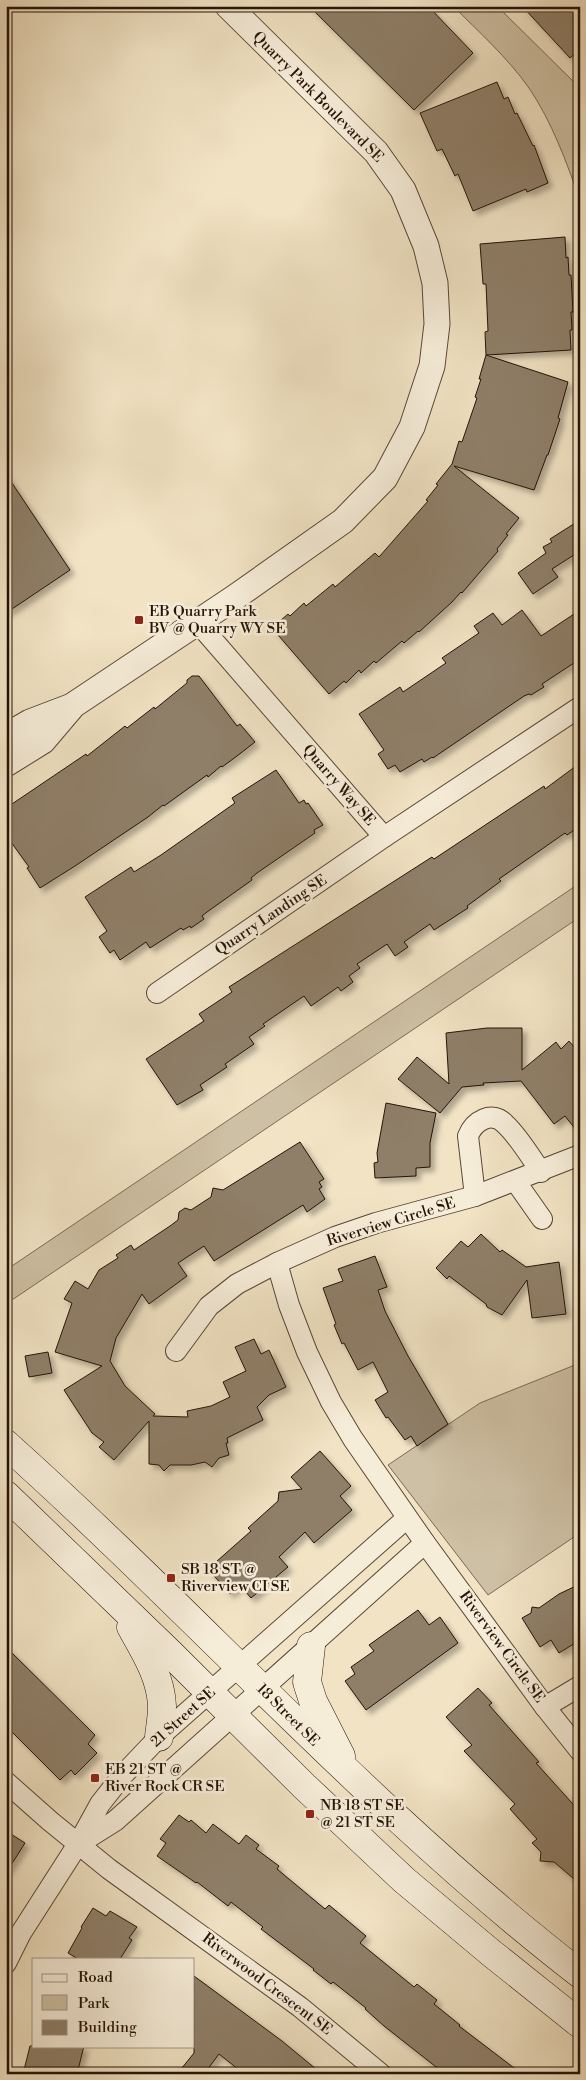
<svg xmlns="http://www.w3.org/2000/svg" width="586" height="2080" viewBox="0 0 586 2080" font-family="'Libre Bodoni',serif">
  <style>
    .green { fill: #cec0a4; stroke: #7a6a56 }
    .building { fill: #8f7f69; stroke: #251307; filter: url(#shadow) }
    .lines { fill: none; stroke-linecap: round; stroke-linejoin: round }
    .minor-casing { stroke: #584736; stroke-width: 22 }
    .tertiary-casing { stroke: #584736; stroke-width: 27 }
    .secondary-casing { stroke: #251307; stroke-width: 29 }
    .minor { stroke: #f6edd9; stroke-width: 20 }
    .tertiary { stroke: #f6edd9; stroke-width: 25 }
    .secondary { stroke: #f6edd9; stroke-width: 28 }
    .poi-dot { fill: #8f2418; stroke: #f6edd9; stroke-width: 2 }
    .labels { text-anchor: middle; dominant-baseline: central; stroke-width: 5; stroke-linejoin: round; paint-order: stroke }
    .street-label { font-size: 15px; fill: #251307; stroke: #f6edd9 }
    .poi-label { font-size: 15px; fill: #251307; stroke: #f6edd9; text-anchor: start }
  </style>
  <defs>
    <filter id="shadow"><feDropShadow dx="4.5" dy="4.5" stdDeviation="2.5" flood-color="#0004"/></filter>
  </defs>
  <rect width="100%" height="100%" fill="#f1e3c4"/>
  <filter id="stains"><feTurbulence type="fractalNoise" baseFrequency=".004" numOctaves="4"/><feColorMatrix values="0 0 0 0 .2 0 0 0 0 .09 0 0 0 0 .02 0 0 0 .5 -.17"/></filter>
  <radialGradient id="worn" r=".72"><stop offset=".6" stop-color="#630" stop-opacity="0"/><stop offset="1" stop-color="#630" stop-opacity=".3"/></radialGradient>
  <!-- green -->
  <g class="green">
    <path d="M453 6H497L580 88V200C566 161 552 122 529 88 507 57 479 32 453 6Z"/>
    <polygon points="580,883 580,917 6,1304 6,1270"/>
    <polygon points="580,1363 580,1533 488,1595 388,1465 480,1403"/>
  </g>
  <!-- building -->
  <g class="building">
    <polygon points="309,6 428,6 473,53 414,110"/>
    <polygon points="522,6 580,6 580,49 570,58"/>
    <polygon points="497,82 504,99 508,97 515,114 517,113 533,146 534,145 548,183 527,192 526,189 473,211 458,174 455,176 442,149 437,151 420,113"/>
    <polygon points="565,237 566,258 568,257 569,275 571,275 573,312 571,312 572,330 570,330 571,350 486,355 485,332 488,331 486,284 483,284 480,244"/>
    <polygon points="486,355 568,382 558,418 560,419 548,455 547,455 534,490 454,466 519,518 506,534 508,535 497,549 498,551 462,593 461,592 452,602 419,632 418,631 404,643 402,641 376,663 374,661 361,673 359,670 346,683 344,681 329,694 272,628 288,614 290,616 304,603 306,606 333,584 335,587 375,553 379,557 428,501 426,500 438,485 436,484 452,464 459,441 462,442 477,398 475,397 481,379 479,379"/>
    <polygon points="6,474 70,570 6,613"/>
    <polygon points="580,520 580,551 552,569 558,577 533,594 518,573 546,553 543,547 552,542 550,539"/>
    <polygon points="522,610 541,636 580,610 580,659 542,684 544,687 531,695 529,694 524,696 433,758 432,757 424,762 422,759 400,772 395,765 388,769 378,754 384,750 359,714 400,687 403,692 446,663 442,658 479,633 474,626 493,613 502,625"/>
    <polygon points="192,676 199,676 237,726 240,724 255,742 237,756 222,767 221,766 208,777 207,775 164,806 163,805 148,817 75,866 40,888 27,868 29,867 6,835 6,808 86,754 87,756 125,726 127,728 154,707 155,709 187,683 187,680"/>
    <polygon points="580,763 580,826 567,835 565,833 499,879 501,881 467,906 468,908 434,930 430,924 404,942 408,947 395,956 387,944 357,964 360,968 349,976 353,982 341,991 338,987 311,1006 304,996 263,1024 265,1026 249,1037 254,1044 225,1064 227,1067 200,1085 203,1090 177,1105 146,1059 204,1021 199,1014 232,992 229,987 432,857 434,859 544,786 545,789"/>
    <polygon points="276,770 299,803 304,800 306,804 308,803 323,825 314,830 315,833 257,873 251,878 252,880 207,912 202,916 204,919 191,928 190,926 183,930 181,928 150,948 146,942 120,960 114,950 110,953 99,937 107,931 85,897 131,867 134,872 161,855 235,803 232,798"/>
    <polygon points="487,1028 522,1028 522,1070 556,1042 561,1049 569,1041 580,1054 580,1135 565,1116 554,1124 521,1081 483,1083 484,1085 462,1087 440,1113 398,1079 417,1057 449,1084 446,1033"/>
    <polygon points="386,1103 436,1113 430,1143 430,1167 416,1168 416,1176 375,1178 374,1163 378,1162 377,1153"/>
    <polygon points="300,1142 324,1179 319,1182 322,1187 319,1189 325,1199 307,1212 303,1205 214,1261 204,1246 178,1263 187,1276 149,1304 142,1294 116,1338 110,1361 125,1386 155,1414 153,1416 188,1417 187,1411 211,1406 230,1397 223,1382 246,1371 235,1347 254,1339 261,1354 269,1350 286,1387 269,1395 257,1407 263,1420 227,1438 228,1443 226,1443 229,1455 219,1458 212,1467 205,1462 191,1465 170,1465 164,1471 159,1465 149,1464 149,1421 114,1460 99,1447 104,1442 92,1433 64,1390 102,1366 55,1352 72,1303 64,1299 75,1281 88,1289 99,1270 118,1258 116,1255 131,1245 134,1250 170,1226 178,1220 179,1212 185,1208 191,1210 211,1197 213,1188 223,1190"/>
    <polygon points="481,1234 500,1252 502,1250 526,1267 559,1262 566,1314 532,1318 527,1280 502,1315 487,1307 486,1304 449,1276 447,1279 436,1268 461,1241 468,1247"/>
    <polygon points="375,1256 387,1287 378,1290 385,1311 408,1356 448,1424 417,1446 411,1436 405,1440 388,1417 386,1418 375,1400 388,1392 373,1362 358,1370 344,1343 342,1344 334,1325 336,1324 323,1288 343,1281 338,1269"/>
    <polygon points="48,1352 52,1373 29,1377 25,1356"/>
    <polygon points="320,1451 351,1486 340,1496 352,1510 314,1543 305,1532 279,1557 288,1567 251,1598 240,1585 230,1594 208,1569 251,1531 248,1528 278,1501 279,1492 302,1489 291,1477"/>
    <polygon points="580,1584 580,1640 559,1653 551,1640 540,1647 522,1618 531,1613 532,1607 539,1608 559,1594"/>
    <polygon points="418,1610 429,1625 440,1617 458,1643 366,1710 345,1681 355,1674 351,1667 374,1651 369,1645"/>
    <polygon points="6,1647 95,1735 88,1744 97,1753 75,1775 71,1770 60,1780 6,1726"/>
    <polygon points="478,1688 492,1703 489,1705 539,1762 536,1763 580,1812 580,1830 574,1835 580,1841 580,1884 554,1862 540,1861 541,1852 532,1843 537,1839 510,1809 515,1804 464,1751 472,1745 446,1717"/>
    <polygon points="179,1815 189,1822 191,1820 206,1833 213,1824 239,1844 246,1835 259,1845 256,1849 279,1866 277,1869 325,1909 329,1905 366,1936 360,1943 414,1987 417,1984 437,2000 434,2004 460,2025 459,2026 522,2074 445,2074 384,2026 365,2009 366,2008 333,1982 331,1984 313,1970 314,1969 261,1929 263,1927 231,1902 228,1906 197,1882 196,1883 157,1856 166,1843 160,1839"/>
    <polygon points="6,1831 25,1843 6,1873"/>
    <polygon points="93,1908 106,1916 110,1911 137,1927 129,1938 132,1940 120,1959 78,1959 68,1953 82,1928 81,1927"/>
    <polygon points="194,1976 282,2041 322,2074 244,2074 219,2054 204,2074 177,2074 194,2053"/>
    <polygon points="30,2046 84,2046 77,2074 23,2074"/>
  </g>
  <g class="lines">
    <!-- minor casing -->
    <g class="minor-casing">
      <g id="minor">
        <polyline points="198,623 384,837"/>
        <polyline points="157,993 384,837 580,707"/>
        <polyline points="580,1155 475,1196 376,1223 335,1237 277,1263 289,1305 307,1352 331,1402 353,1439 425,1543 545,1707 580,1751"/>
        <polyline points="516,1182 542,1219"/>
        <path d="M475 1196 468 1136C474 1121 492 1110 505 1124 519 1137 530 1156 541 1172"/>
        <polyline points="176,1351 209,1306 237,1284 277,1263"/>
        <polyline points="545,1707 580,1686"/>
        <polyline points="6,1782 50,1821 109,1869 300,2007 381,2074"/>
        <polyline points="80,1843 115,1821 425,1543"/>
        <polyline points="6,1963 21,1933 78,1844 100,1804 122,1776 159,1737 407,1518"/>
      </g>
    </g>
    <!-- tertiary casing -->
    <g class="tertiary-casing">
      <g id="tertiary">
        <polyline points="6,736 30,722 72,706 234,598 343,521 385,478 412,427 432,366 437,324 435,283 426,246 403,190 376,152 228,6"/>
        <polyline points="6,764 43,741 71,708"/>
      </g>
    </g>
    <!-- secondary casing -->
    <g class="secondary-casing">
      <g id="secondary">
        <path d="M6 1444C200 1618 373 1814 580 1974"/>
        <polyline points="6,1495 170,1653 304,1786 404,1880 490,1952 580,2024"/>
        <path d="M131 1627C145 1652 161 1677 162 1706 162 1717 160 1727 159 1737"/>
        <polyline points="311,1646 307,1682 313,1701 341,1756"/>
      </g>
    </g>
    <!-- minor -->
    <use href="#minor" class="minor"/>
    <!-- tertiary -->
    <use href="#tertiary" class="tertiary"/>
    <!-- secondary -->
    <use href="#secondary" class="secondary"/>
  </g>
  <!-- markers -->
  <g class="poi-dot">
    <rect x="134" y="615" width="10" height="10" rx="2.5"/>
    <rect x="166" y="1573" width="10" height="10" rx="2.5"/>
    <rect x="90" y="1773" width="10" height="10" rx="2.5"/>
    <rect x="305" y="1809" width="10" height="10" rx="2.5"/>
  </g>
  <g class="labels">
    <!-- street labels -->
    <g class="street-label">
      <text transform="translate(318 97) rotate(45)">Quarry Park Boulevard SE</text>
      <text transform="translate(339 785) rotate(49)">Quarry Way SE</text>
      <text transform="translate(271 915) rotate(-34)">Quarry Landing SE</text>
      <text transform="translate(391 1222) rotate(-17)">Riverview Circle SE</text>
      <text transform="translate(502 1647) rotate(54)">Riverview Circle SE</text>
      <text transform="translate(288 1715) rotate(45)">18 Street SE</text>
      <text transform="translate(183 1717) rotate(-42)">21 Street SE</text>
      <text transform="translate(267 1984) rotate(37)">Riverwood Crescent SE</text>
    </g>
    <!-- poi labels -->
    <g class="poi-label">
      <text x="149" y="611">EB Quarry Park<tspan x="149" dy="17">BV @ Quarry WY SE</tspan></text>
      <text x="181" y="1569">SB 18 ST @<tspan x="181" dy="17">Riverview CI SE</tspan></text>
      <text x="105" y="1769">EB 21 ST @<tspan x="105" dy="17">River Rock CR SE</tspan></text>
      <text x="320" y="1805">NB 18 ST SE<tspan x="320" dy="17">@ 21 ST SE</tspan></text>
    </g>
  </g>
  <!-- margin -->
  <rect width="586" height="2080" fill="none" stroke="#f1e3c4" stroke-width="25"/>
  <rect x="8" y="8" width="571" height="2065" fill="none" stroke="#251307" stroke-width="2.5"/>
  <rect x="12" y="12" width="561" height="2055" fill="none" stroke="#251307"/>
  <!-- legend -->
  <rect x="32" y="1958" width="162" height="90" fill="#f6edd9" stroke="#a29685"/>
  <rect x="42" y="1974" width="25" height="8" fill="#f6edd9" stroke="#a29685"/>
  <text x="78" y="1982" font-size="15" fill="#251307">Road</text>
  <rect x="42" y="1995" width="25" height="15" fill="#cec0a4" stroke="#a29685"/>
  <text x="78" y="2008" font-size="15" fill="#251307">Park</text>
  <rect x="42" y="2020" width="25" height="15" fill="#8f7f69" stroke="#a29685"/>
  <text x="78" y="2032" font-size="15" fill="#251307">Building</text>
  <rect width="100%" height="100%" filter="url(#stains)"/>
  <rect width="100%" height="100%" fill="url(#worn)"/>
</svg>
